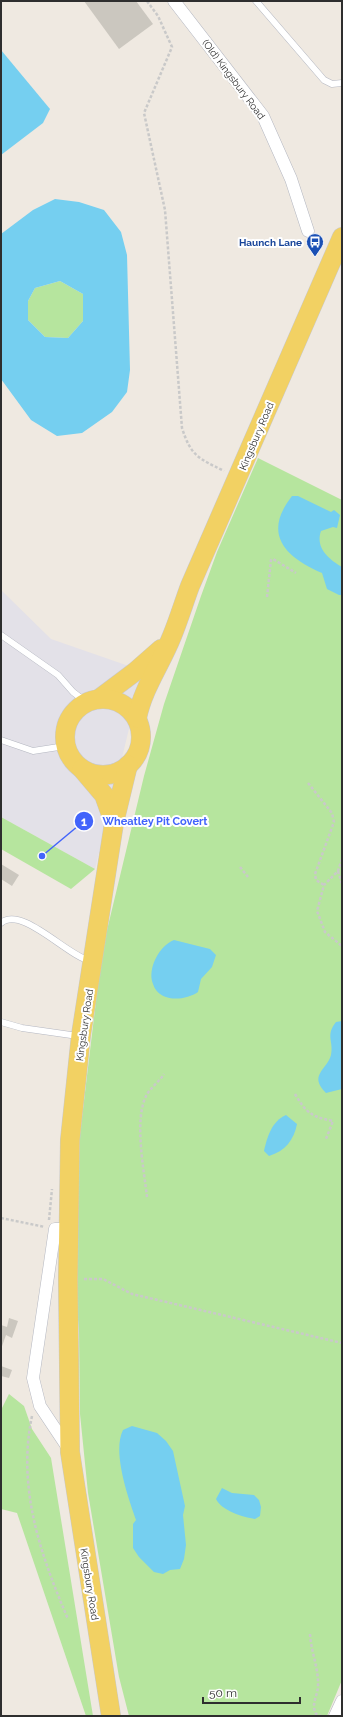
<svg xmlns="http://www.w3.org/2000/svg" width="343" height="1717" font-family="Raleway,sans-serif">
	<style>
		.industrial { fill: #e3e1e8 }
		.green { fill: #b6e59e }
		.water { fill: #75cff0; fill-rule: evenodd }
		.building { fill: #cbc7bf }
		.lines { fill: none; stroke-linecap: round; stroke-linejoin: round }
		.service-casing { stroke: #b4b7c1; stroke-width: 7 }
		.minor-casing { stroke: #b4b7c1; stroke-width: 13 }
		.primary-casing { stroke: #c9c9c9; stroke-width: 20 }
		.path { stroke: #c9c9c9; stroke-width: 2.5; stroke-dasharray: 3 2; stroke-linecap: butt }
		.service { stroke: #fff; stroke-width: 6 }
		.minor { stroke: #fff; stroke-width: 12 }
		.primary { stroke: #f2d163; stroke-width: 19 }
		.labels { text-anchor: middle; stroke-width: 4; stroke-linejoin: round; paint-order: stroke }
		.street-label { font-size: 10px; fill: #2e2e2e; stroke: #fff }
		.transit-label { font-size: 10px; font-weight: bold; fill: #164399; stroke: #fff; text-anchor: end }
		.leader { fill: none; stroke: #4264fb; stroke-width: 1.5 }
		.callout-dot { fill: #4264fb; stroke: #fff; stroke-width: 1.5 }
		.mark-label { font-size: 12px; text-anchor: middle; font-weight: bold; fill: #fff }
		.callout-label { font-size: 11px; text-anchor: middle; font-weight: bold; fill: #4264fb; stroke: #fff; stroke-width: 4; stroke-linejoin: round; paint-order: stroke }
	</style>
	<rect width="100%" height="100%" fill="#efe9e1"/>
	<path class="industrial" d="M1 590 51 639 143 671 95 869 1 817Z"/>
	<g class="green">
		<path d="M60 281 83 294V321L68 338 45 337 28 320V301L35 288Z"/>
		<path d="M258 458 342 500V1680L327 1716H129L119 1677 88 1493 80 1414 79 1331 74 1272 80 1134 102 951 144 776 164 704 201 596 217 552Z"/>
		<path d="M1 817 95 869 71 889 1 849Z"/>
		<path d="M9 1394 24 1406 32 1429 51 1458 93 1716H86L17 1513 1 1509V1410Z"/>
	</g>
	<g class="water">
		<path d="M1 50 50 109 43 123 1 155Z"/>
		<path d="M55 199 79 202 104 210 121 232 127 255 130 370 127 392 112 412 82 433 57 436 31 420 1 379V234L33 210ZM60 281 83 294V321L68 338 45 337 28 320V301L35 288Z"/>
		<path d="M292 496H298L331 512 334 510 340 515 337 528 333 527 321 531C315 548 329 559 342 567V595H339L327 589 322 573C285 557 262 534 292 496Z"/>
		<path d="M174 940 210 949 216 955 212 967 201 979 198 992C185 1001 159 1003 153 984 147 969 159 946 174 940Z"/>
		<path d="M342 1021V1089L326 1093C308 1075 327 1070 331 1055 334 1041 325 1036 336 1022Z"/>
		<path d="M286 1115 297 1124C294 1140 285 1151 269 1156L264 1151C267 1137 272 1121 286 1115Z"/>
		<path d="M132 1426 157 1433 166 1441 173 1451 185 1506 183 1515 186 1545 184 1559 180 1569 170 1570 163 1574 154 1572 139 1557 133 1548V1524L136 1520C128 1497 112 1452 123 1430Z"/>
		<path d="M222 1488 232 1493 254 1495 259 1500 261 1507 260 1516 255 1519C243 1517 222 1511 216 1499Z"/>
	</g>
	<g class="building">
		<path d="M84 1H136L153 24 119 49Z"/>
		<path d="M1 864 19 875 12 886 1 879Z"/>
		<path d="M9 1318 18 1321 12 1338 6 1335 1 1349V1325L7 1327Z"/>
		<path d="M1 1366 12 1370 9 1378 1 1376Z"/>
	</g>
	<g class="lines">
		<g class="service-casing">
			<g id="service">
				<path d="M256 1 324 80 332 84 342 83"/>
				<path d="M1 635 58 675 73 692 86 702"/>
				<path d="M1 740 33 751 65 746"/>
				<path d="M1 923C22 905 68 957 91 961"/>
				<path d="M1 1022 22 1028 78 1036"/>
			</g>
		</g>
		<g class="minor-casing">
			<g id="minor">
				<path d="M174 1 263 116 291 179 308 231"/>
				<path d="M69 1229H55L33 1378 40 1406 70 1451"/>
				<path d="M335 1716 342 1701"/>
			</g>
		</g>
		<g class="primary-casing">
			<g id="primary">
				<path d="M100 698 136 671 161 649"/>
				<circle cx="103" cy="737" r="38"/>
				<path d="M137 718C143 688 161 664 172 636 179 619 184 602 190 586L342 237"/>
				<path d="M82 769 104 795 114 823"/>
				<path d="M111 1716 70 1452 68 1279 70 1140 81 1035 114 823 128 765"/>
			</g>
		</g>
		<g class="path">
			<path d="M147 1 158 16 172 47 144 113 165 210 182 428C191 456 198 458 224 471"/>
			<path d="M267 597 271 560 273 559 296 573"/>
			<path d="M308 783 332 813 334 822 315 874 316 880 324 885"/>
			<path d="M342 859 338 871 324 885 317 911 325 932 342 946"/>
			<path d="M240 867 248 877"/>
			<path d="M338 871 342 884"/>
			<path d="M295 1094C306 1113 312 1117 333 1121L326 1139"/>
			<path d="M147 1197C144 1170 134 1121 146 1096 150 1088 159 1082 164 1074"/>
			<path d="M1 1218 45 1227"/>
			<path d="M49 1220 52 1189"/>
			<path d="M84 1279H103L132 1294 342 1343"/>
			<path d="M32 1416C17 1487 40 1554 68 1619"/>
			<path d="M310 1634C311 1652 319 1669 318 1687 317 1697 311 1704 316 1714L321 1716"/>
		</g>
		<use href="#service" class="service"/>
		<use href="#minor" class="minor"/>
		<use href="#primary" class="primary"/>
	</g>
	<defs>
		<g id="bus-pin" transform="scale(0.9)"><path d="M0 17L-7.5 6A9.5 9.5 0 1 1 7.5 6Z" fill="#1a4fb4" stroke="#fff"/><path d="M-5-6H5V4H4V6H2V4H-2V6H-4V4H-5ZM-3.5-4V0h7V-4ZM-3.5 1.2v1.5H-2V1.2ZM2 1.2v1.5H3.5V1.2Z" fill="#fff"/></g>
	</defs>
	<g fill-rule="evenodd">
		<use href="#bus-pin" x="315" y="242"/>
	</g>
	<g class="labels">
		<g class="street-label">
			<text transform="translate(234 79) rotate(53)" y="4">(Old) Kingsbury Road</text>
			<text transform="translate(256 436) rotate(-67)" y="4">Kingsbury Road</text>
			<text transform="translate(84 1025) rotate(-82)" y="4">Kingsbury Road</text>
			<text transform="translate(90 1584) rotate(81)" y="4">Kingsbury Road</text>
		</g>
		<g class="transit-label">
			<text x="302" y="246">Haunch Lane</text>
		</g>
	</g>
	<path class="leader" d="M42 856L84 821"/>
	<g class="callout-dot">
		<circle cx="42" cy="856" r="4"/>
		<circle cx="84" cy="821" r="10"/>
	</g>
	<g class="mark-label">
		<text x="84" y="826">1</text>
	</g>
	<g class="callout-label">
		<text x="155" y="825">Wheatley Pit Covert</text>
	</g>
	<rect width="343" height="1717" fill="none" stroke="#2e2e2e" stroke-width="4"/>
	<path d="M203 1697v6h97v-6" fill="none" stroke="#2e2e2e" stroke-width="2"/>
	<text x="209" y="1697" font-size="12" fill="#2e2e2e" stroke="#ffffff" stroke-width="3" paint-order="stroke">50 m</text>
</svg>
